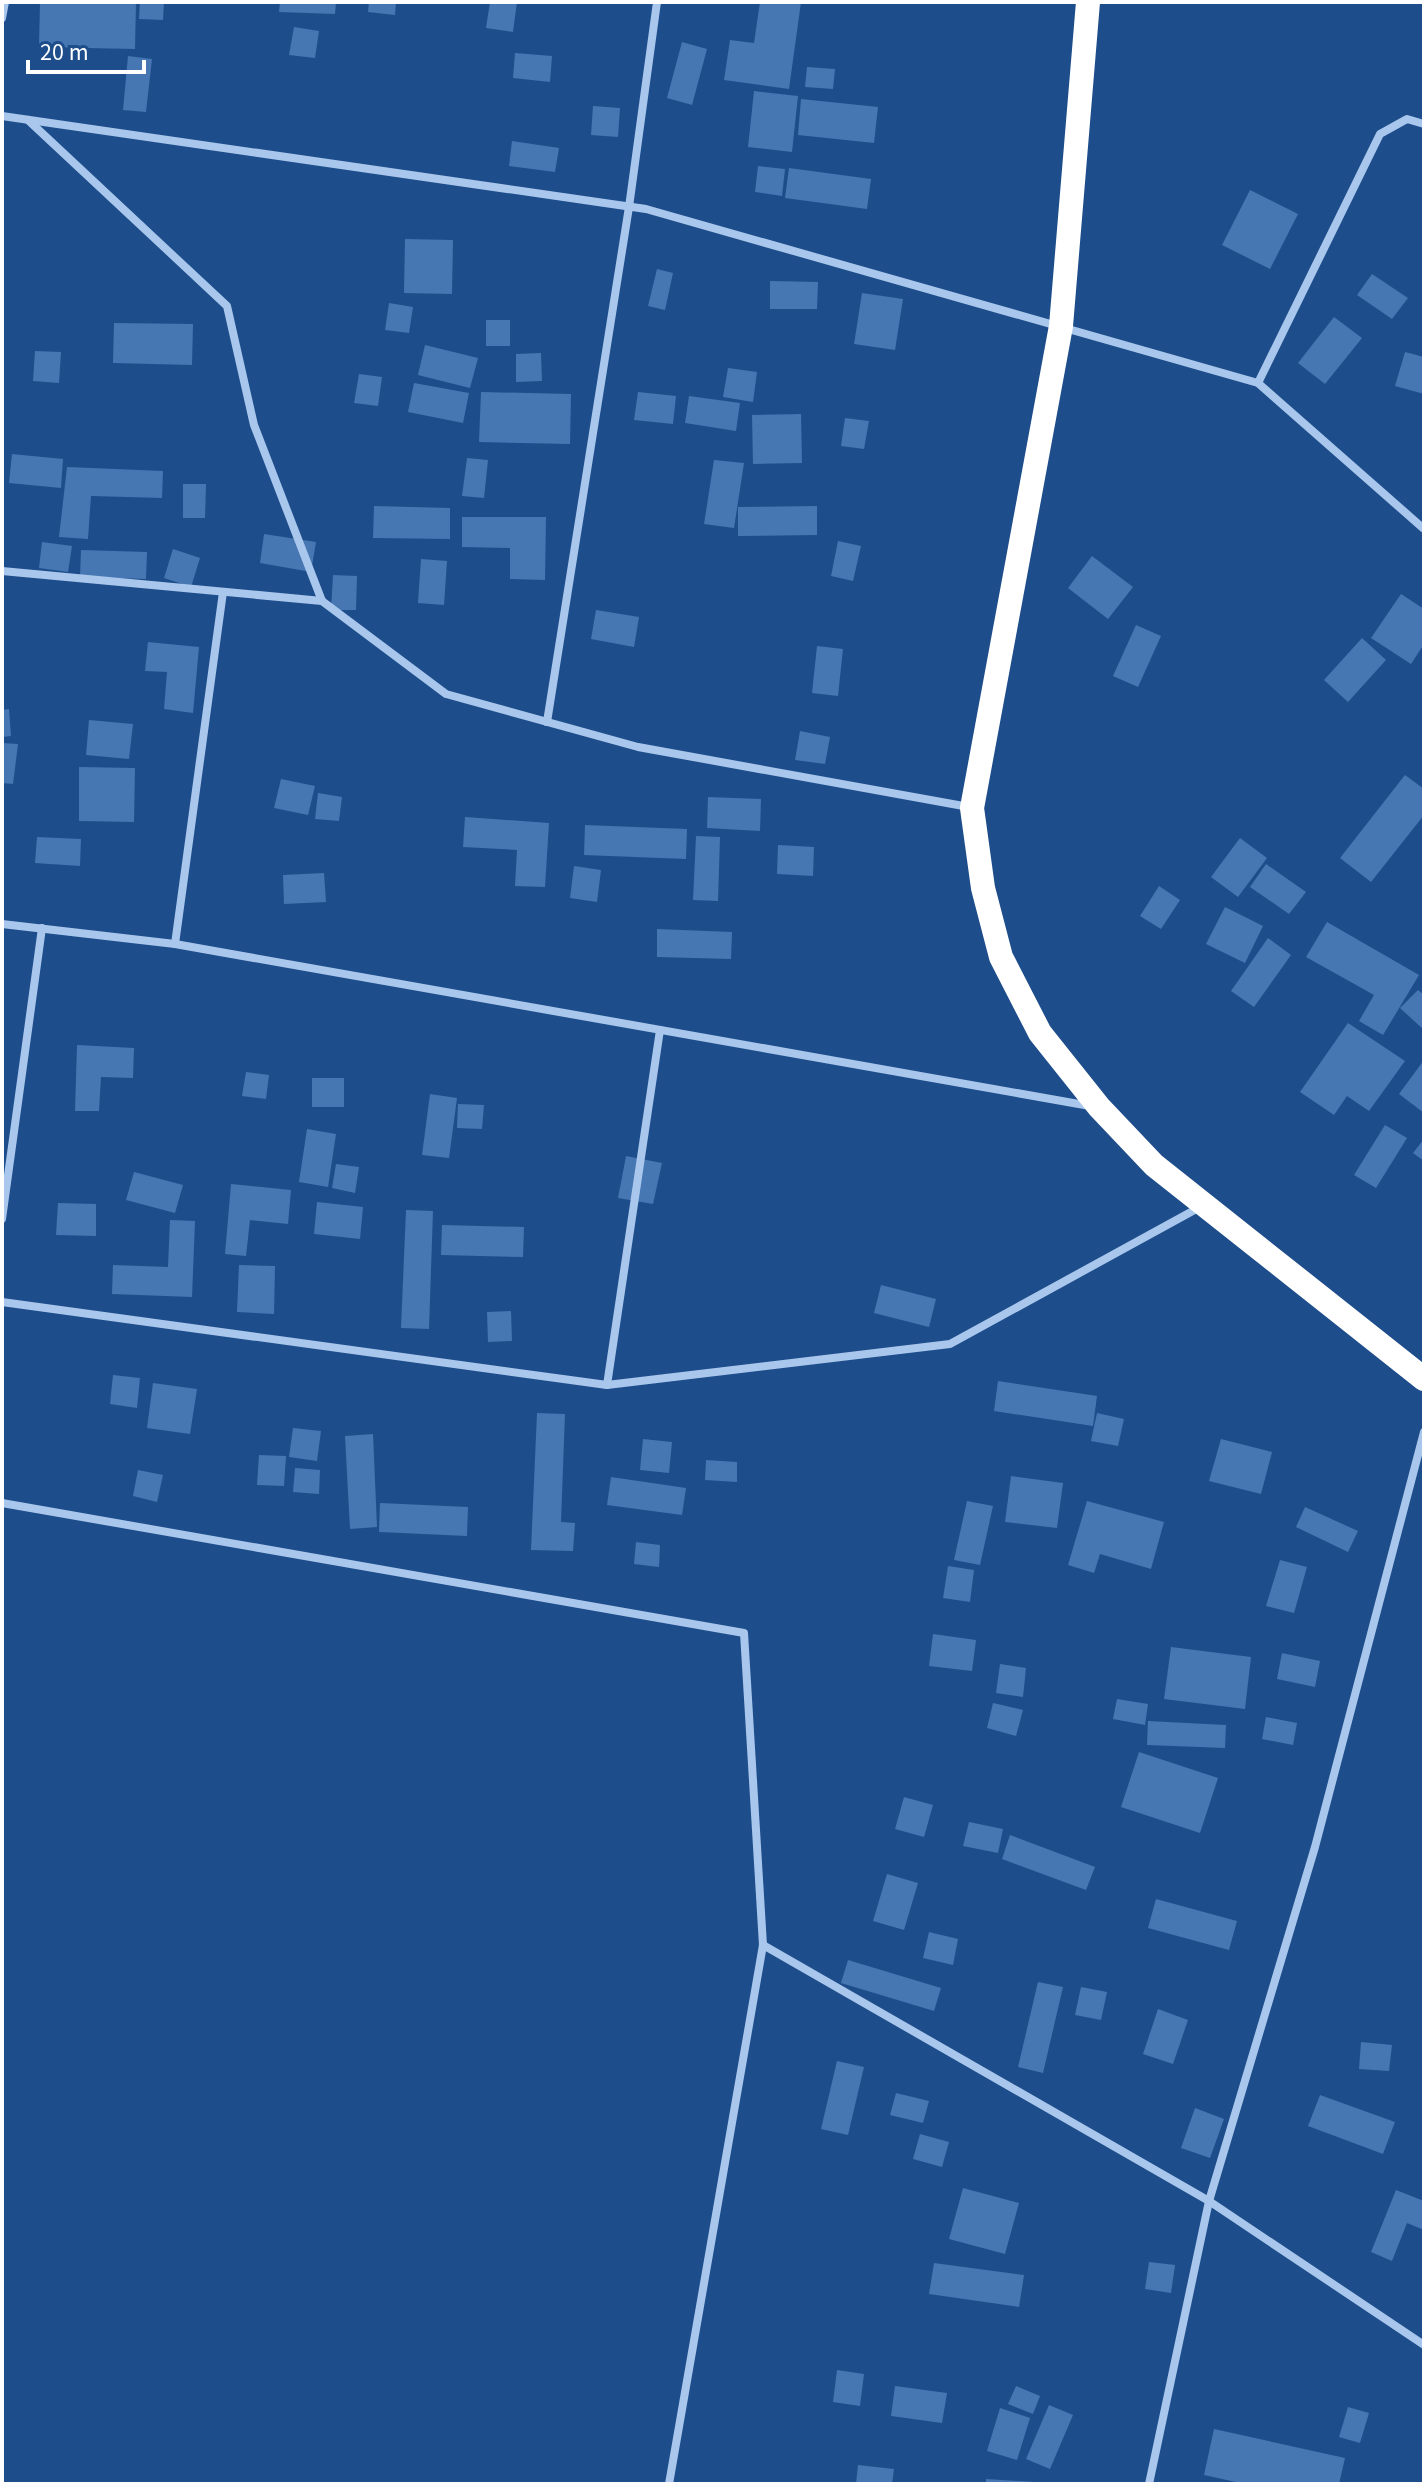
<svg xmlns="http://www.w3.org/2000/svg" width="1426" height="2486" font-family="'Source Sans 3',sans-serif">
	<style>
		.building { fill: #4677b2 }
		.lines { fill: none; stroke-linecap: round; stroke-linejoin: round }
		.street { stroke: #a9c7ec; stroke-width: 8 }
		.highway { stroke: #fff; stroke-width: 24 }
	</style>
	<rect width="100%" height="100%" fill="#1e4d8b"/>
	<g class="building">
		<path d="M40 2H136L135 49 39 47Z"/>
		<path d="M140 2H164L163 20 139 19Z"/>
		<path d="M280 2H336L335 14 279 12Z"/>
		<path d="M369 2H396L395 15 368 12Z"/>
		<path d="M490 2H517L513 32 486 28Z"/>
		<path d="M760 2H801L789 89 724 80 730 40 754 43Z"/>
		<path d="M294 27 319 31 315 58 289 55Z"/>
		<path d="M682 42 707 49 692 105 667 98Z"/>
		<path d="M515 53 552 56 550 82 513 78Z"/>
		<path d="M128 56 152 59 146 112 123 110Z"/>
		<path d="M807 67 835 69 833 89 805 87Z"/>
		<path d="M754 91 798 96 792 152 748 147Z"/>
		<path d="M801 99 878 107 874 143 798 135Z"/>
		<path d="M593 106 620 108 618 137 591 135Z"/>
		<path d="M512 141 559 148 555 172 509 166Z"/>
		<path d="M758 166 785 169 782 196 755 192Z"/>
		<path d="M789 168 871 179 867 209 785 198Z"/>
		<path d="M1250 190 1298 214 1270 269 1222 245Z"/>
		<path d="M405 239 453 240 452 294 404 293Z"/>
		<path d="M657 269 673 273 665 310 648 306Z"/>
		<path d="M1372 274 1408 298 1392 319 1357 295Z"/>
		<path d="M770 281 818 282 817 309H770Z"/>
		<path d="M862 293 903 299 895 350 854 344Z"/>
		<path d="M389 303 413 307 409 333 385 330Z"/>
		<path d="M1334 317 1362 338 1325 384 1298 363Z"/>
		<rect x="486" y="320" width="24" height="26"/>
		<path d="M114 323 193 324 192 365 113 363Z"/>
		<path d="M425 345 478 358 470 388 418 375Z"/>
		<path d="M35 351 61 352 59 383 33 381Z"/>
		<path d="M1405 352 1424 357V394L1395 386Z"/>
		<path d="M541 353 542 381 516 382V354Z"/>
		<path d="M728 368 757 372 753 402 723 397Z"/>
		<path d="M359 374 382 377 378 406 354 403Z"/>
		<path d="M414 383 469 393 463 423 408 412Z"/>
		<path d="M481 392 571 394 570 444 479 442Z"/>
		<path d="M638 392 676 396 673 424 634 420Z"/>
		<path d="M689 396 740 403 736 431 685 423Z"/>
		<path d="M801 414 802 463 753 464 752 415Z"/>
		<path d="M845 418 869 421 864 449 841 446Z"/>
		<path d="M12 454 63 459 61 488 9 483Z"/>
		<path d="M467 458 488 460 484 498 462 496Z"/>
		<path d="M714 460 744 463 734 528 704 524Z"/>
		<path d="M67 467 163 471 162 498 91 496 88 539 59 537Z"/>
		<path d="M183 484H206L205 518H183Z"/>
		<path d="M374 506 450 508V539L373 538Z"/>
		<path d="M817 506V535L738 536V507Z"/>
		<path d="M462 517H546L545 580 510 579V548L462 547Z"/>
		<path d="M264 534 316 542 311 572 260 563Z"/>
		<path d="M838 541 861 546 853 581 831 576Z"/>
		<path d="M42 542 72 546 68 572 39 568Z"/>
		<path d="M173 549 200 558 191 587 164 578Z"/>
		<path d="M81 550 147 552 146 579 80 577Z"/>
		<path d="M1092 556 1133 587 1108 619 1068 588Z"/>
		<path d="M421 559 447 561 444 605 418 603Z"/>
		<path d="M333 575 357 576 356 610H331Z"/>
		<path d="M1401 594 1424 609V644L1411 664 1371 638Z"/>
		<path d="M596 610 639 617 634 647 591 639Z"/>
		<path d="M1136 625 1161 636 1138 687 1113 676Z"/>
		<path d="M1362 638 1386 660 1348 702 1324 680Z"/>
		<path d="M148 642 199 647 193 713 164 709 167 672 145 671Z"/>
		<path d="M817 646 843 649 838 696 812 693Z"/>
		<path d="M9 709 11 736 2 737V710Z"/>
		<path d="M89 720 133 724 129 759 86 755Z"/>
		<path d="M800 731 830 737 825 764 795 760Z"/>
		<path d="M2 743 18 744 13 784 2 783Z"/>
		<path d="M79 767 135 768 134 822 79 821Z"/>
		<path d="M1405 775 1424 789V815L1371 882 1340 858Z"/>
		<path d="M281 779 315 786 308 815 274 808Z"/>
		<path d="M318 793 342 797 339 821 315 819Z"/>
		<path d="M708 797 761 799 760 831 707 828Z"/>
		<path d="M465 817 549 823 545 887 515 886 517 850 463 847Z"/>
		<path d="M585 825 687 829 686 859 584 855Z"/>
		<path d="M696 836 720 837 718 901 693 900Z"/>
		<path d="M37 837 81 839 80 866 35 863Z"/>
		<path d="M1240 838 1267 858 1238 897 1211 877Z"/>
		<path d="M778 845 814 847 813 876 777 874Z"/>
		<path d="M1266 864 1306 892 1289 914 1250 887Z"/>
		<path d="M574 866 601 870 597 902 570 898Z"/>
		<path d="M324 873 326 902 284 904 283 875Z"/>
		<path d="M1159 886 1180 900 1161 929 1140 916Z"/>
		<path d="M1225 907 1263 926 1245 963 1206 944Z"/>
		<path d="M1327 922 1419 975 1383 1035 1359 1021 1374 995 1306 957Z"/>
		<path d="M657 929 732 932 731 959 657 957Z"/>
		<path d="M1268 938 1291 955 1254 1007 1231 991Z"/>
		<path d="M1418 990 1424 995V1030L1400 1008Z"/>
		<path d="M1348 1023 1405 1061 1369 1111 1347 1096 1334 1115 1300 1092Z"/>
		<path d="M77 1045 134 1048 133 1078 101 1077 99 1111H75Z"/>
		<path d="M1424 1060V1113L1399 1094Z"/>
		<path d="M246 1072 269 1075 266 1099 242 1096Z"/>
		<rect x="312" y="1078" width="32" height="29"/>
		<path d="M430 1094 457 1098 449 1158 422 1155Z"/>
		<path d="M458 1104 484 1105 482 1129 457 1128Z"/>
		<path d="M1385 1125 1407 1138 1376 1188 1354 1175Z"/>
		<path d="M307 1129 336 1134 328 1187 299 1182Z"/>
		<path d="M1424 1139V1161L1413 1153Z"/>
		<path d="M626 1156 662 1163 653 1204 618 1198Z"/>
		<path d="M336 1164 359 1167 355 1193 332 1188Z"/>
		<path d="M134 1172 183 1185 175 1213 126 1200Z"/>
		<path d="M231 1184 291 1190 288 1224 250 1220 246 1256 225 1254Z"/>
		<path d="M317 1202 363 1207 360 1239 314 1234Z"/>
		<path d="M58 1203 96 1204V1236L56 1235Z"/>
		<path d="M406 1210 433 1211 429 1329 401 1328Z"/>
		<path d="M170 1220 195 1221 192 1297 112 1294 113 1265 168 1267Z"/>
		<path d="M442 1225 524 1227 523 1257 441 1255Z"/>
		<path d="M239 1265 275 1266 274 1314 237 1312Z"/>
		<path d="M881 1285 936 1299 929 1327 874 1313Z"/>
		<path d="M511 1311 512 1341 488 1342 487 1312Z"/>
		<path d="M113 1375 140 1378 137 1408 110 1404Z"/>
		<path d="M998 1381 1097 1396 1093 1426 994 1411Z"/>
		<path d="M153 1383 197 1389 190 1434 147 1428Z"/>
		<path d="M537 1413 565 1414 561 1522 575 1523 573 1551 531 1550Z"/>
		<path d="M1097 1413 1124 1419 1118 1446 1091 1441Z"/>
		<path d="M293 1428 321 1431 317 1461 289 1457Z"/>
		<path d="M373 1434 377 1527 350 1529 345 1436Z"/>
		<path d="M643 1439 672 1442 669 1473 640 1470Z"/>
		<path d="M1221 1439 1272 1452 1261 1494 1209 1481Z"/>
		<path d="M259 1455 286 1456 284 1486 257 1485Z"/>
		<path d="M706 1460 737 1462V1482L705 1480Z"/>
		<path d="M295 1468 320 1470 319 1494 293 1492Z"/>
		<path d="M138 1470 163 1475 157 1502 133 1496Z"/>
		<path d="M1011 1476 1063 1483 1057 1528 1005 1522Z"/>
		<path d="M611 1477 686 1488 682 1515 607 1505Z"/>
		<path d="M967 1501 993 1506 980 1565 954 1560Z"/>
		<path d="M1087 1501 1164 1522 1151 1569 1100 1554 1094 1573 1068 1565Z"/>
		<path d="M380 1503 468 1507 467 1536 379 1532Z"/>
		<path d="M1305 1507 1358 1531 1348 1552 1296 1527Z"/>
		<path d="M636 1542 660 1545 659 1567 634 1564Z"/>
		<path d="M1280 1560 1307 1567 1294 1613 1266 1606Z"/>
		<path d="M948 1566 974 1570 970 1602 943 1598Z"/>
		<path d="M933 1634 976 1640 972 1671 929 1666Z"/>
		<path d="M1171 1647 1251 1657 1245 1709 1164 1699Z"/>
		<path d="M1282 1653 1320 1661 1315 1687 1277 1679Z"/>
		<path d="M1000 1664 1026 1668 1023 1697 996 1693Z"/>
		<path d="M1117 1699 1148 1704 1145 1725 1113 1719Z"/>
		<path d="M993 1703 1023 1710 1016 1736 987 1728Z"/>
		<path d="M1266 1717 1297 1723 1293 1745 1262 1739Z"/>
		<path d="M1148 1721 1226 1725 1225 1748 1147 1745Z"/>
		<path d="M1139 1752 1218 1778 1200 1833 1121 1807Z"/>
		<path d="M904 1797 933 1805 924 1837 895 1829Z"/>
		<path d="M969 1822 1003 1829 998 1853 963 1846Z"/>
		<path d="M1010 1835 1095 1867 1086 1890 1002 1859Z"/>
		<path d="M887 1874 918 1883 904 1930 873 1921Z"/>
		<path d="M1156 1899 1237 1921 1229 1950 1148 1928Z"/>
		<path d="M929 1932 958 1939 953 1965 923 1958Z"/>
		<path d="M848 1960 941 1988 934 2011 841 1983Z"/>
		<path d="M1038 1982 1063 1987 1043 2073 1018 2067Z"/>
		<path d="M1081 1987 1107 1992 1101 2020 1075 2015Z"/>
		<path d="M1158 2009 1188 2020 1173 2064 1143 2054Z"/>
		<path d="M1361 2042 1392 2045 1389 2071 1359 2069Z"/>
		<path d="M837 2061 864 2067 848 2135 821 2129Z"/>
		<path d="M896 2093 929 2101 923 2123 890 2115Z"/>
		<path d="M1320 2095 1395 2122 1383 2154 1308 2126Z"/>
		<path d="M1195 2108 1224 2119 1210 2158 1181 2148Z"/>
		<path d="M920 2134 949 2142 942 2167 913 2159Z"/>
		<path d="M963 2188 1019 2203 1005 2254 949 2239Z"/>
		<path d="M1396 2190 1424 2201V2230L1407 2223 1392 2261 1371 2252Z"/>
		<path d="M1149 2262 1175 2265 1171 2293 1145 2289Z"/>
		<path d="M934 2263 1024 2275 1019 2307 929 2294Z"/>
		<path d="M837 2370 864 2374 860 2406 833 2402Z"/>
		<path d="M895 2386 947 2393 942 2423 891 2416Z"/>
		<path d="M1016 2386 1040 2396 1033 2414 1008 2404Z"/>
		<path d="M1049 2405 1073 2415 1050 2469 1026 2459Z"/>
		<path d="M1348 2407 1369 2413 1360 2443 1339 2437Z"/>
		<path d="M1000 2408 1030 2418 1017 2460 987 2451Z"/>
		<path d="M1214 2429 1345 2458 1339 2484H1245L1204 2475Z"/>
		<path d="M858 2465 894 2469 892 2484H856Z"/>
		<path d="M986 2479 1035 2482V2484H986Z"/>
	</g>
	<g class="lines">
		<g class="street">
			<path d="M2 18 5 2"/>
			<path d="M2 116 646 209 1258 383 1424 529"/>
			<path d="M28 120 227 306 254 425 322 601 446 694 638 747 969 807"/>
			<path d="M1258 383 1380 134 1407 119 1424 124"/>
			<path d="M2 571 322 601"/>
			<path d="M547 722 629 207 657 2"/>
			<path d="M2 924 175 944 1090 1106"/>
			<path d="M175 944 223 592"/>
			<path d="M2 1219 42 928"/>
			<path d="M2 1302 607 1385 950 1344 1200 1207"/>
			<path d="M607 1385 660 1030"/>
			<path d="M2 1503 744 1633 763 1945 669 2484"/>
			<path d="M763 1945 1209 2201 1424 2345"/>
			<path d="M1149 2484 1209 2201 1315 1847 1424 1432"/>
		</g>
		<path class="highway" d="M1088 2 1061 326 972 808 983 888 1001 957 1040 1033 1099 1107 1154 1165 1424 1379"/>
	</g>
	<rect width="1426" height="2486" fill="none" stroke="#ffffff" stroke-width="8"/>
	<path d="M28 60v12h116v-12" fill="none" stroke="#ffffff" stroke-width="4"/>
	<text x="40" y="60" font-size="24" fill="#ffffff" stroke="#1e4d8b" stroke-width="6" paint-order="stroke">20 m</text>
</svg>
